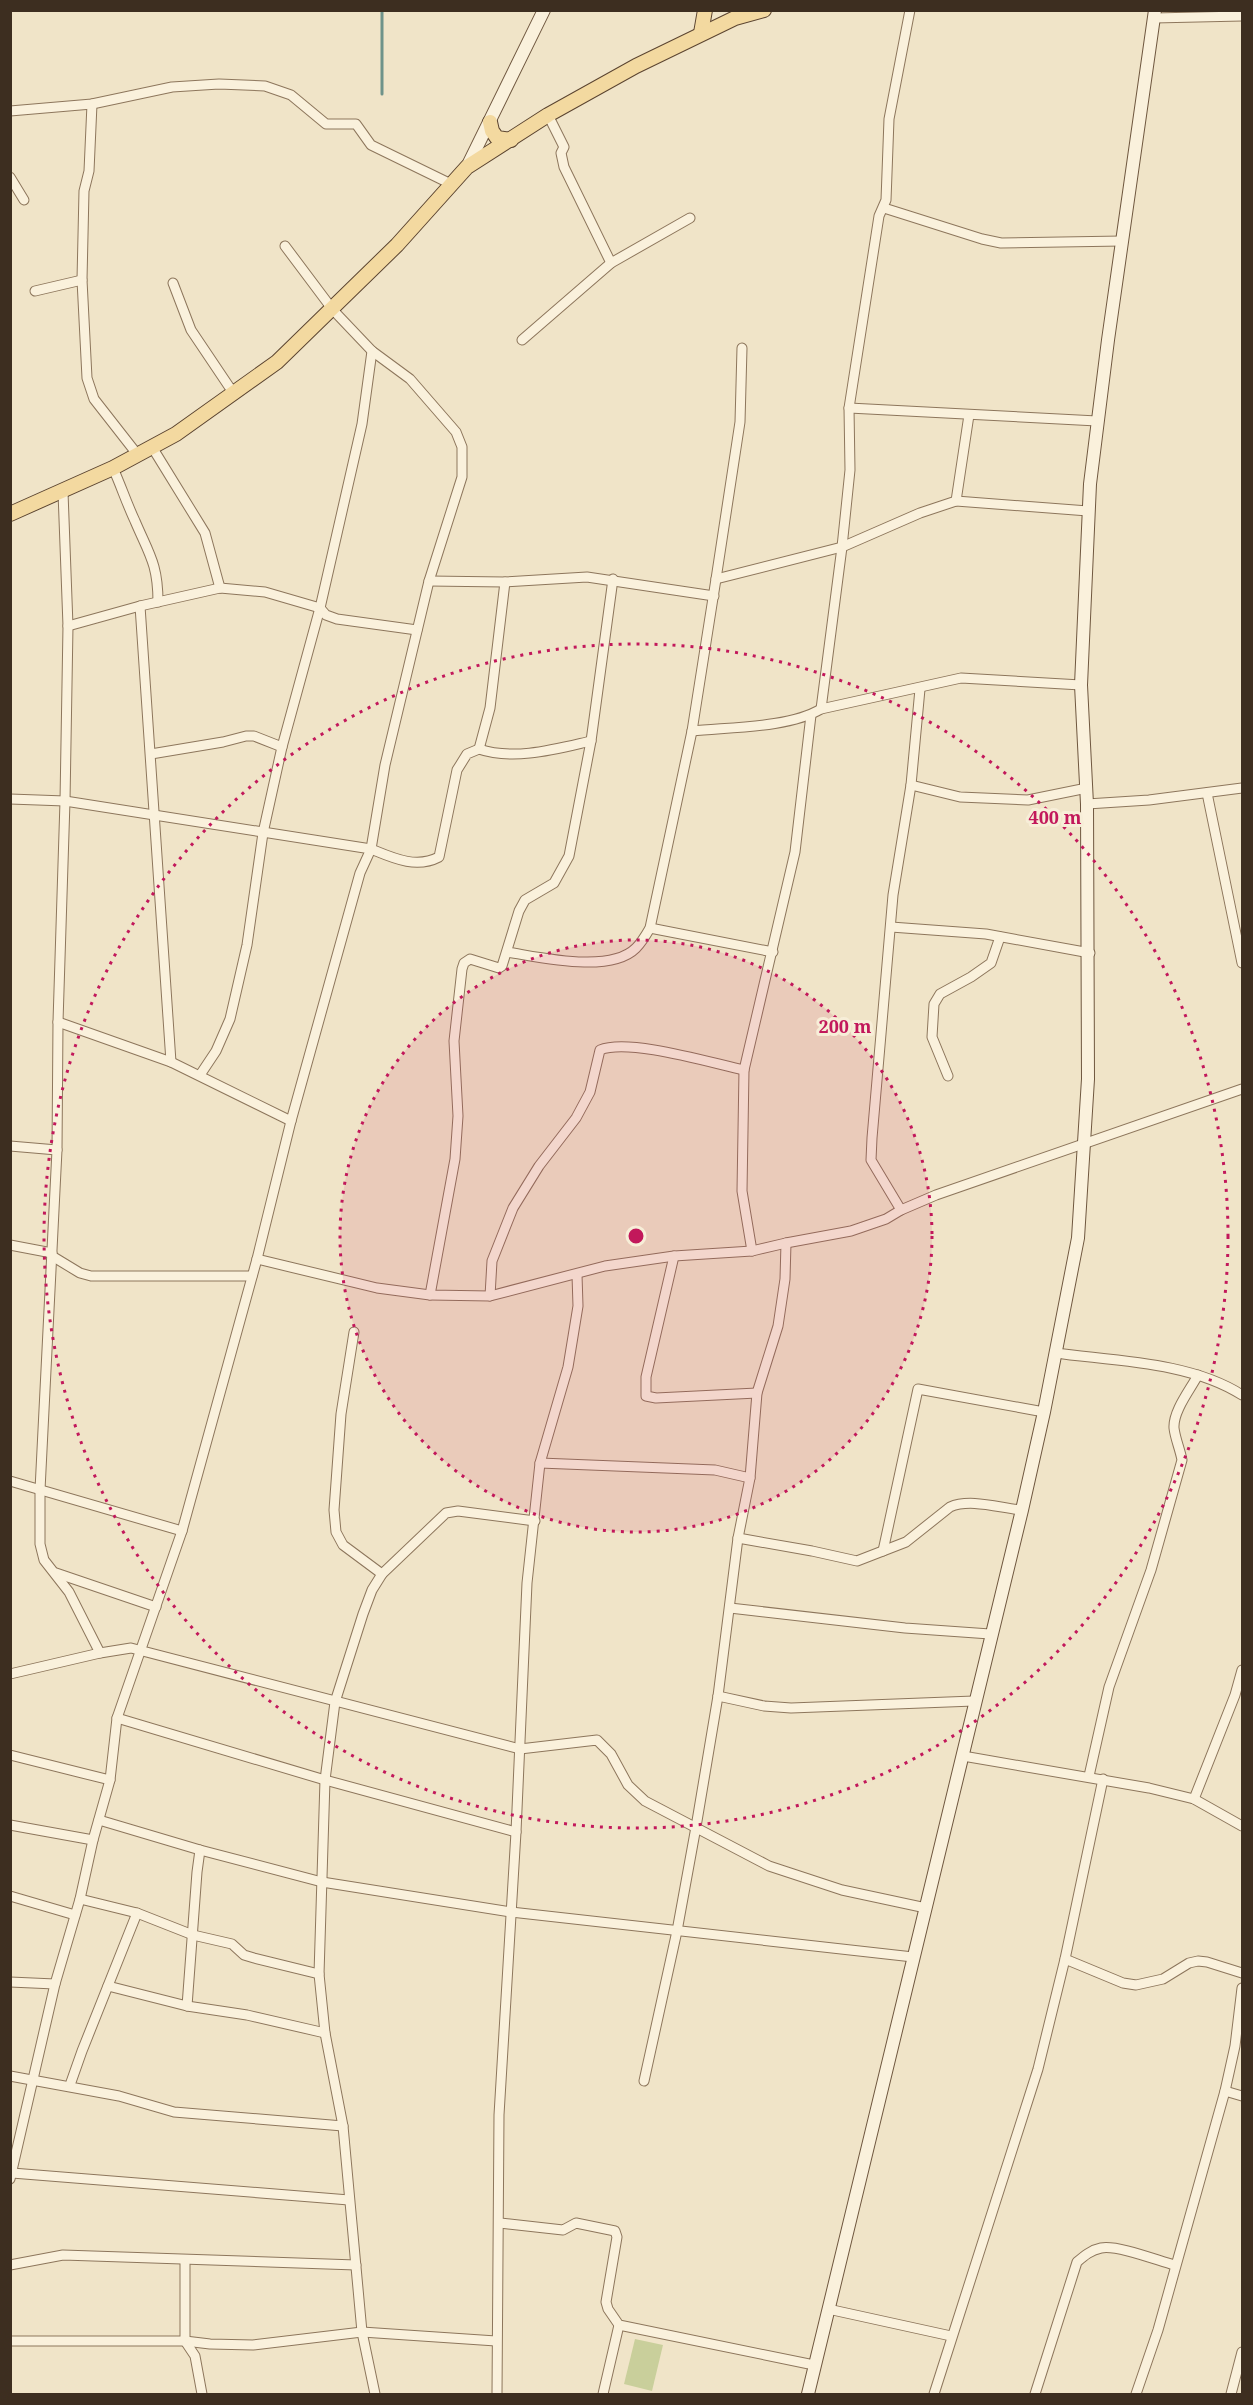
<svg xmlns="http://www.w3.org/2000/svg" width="1253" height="2405" font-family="'Noto Serif',serif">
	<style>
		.green { fill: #c9cf9b }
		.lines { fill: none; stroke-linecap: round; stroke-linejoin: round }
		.stream { stroke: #6f938a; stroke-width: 3 }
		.street-casing { stroke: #8d765c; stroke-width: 11 }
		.secondary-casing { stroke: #6f573f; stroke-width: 14 }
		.primary-casing { stroke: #5b4430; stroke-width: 16 }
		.street { stroke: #faf1dc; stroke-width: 9 }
		.secondary { stroke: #faf1dc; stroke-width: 12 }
		.primary { stroke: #f3d9a0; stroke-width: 14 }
		.ring { fill: none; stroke: #c2185b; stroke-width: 3; stroke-dasharray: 3 6 }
		.centre { fill: #c2185b; stroke: #f7eed8; stroke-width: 3 }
		.ring-label { font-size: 18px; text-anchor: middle; font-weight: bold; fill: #c2185b; stroke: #f7eed8; stroke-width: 6; stroke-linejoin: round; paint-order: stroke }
	</style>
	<rect width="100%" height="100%" fill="#f0e4c8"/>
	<path class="green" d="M635 2339 663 2345 652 2391 624 2384Z"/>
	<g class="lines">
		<path class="stream" d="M382 10V94"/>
		<g class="street-casing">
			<g id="street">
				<path d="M1154 18 1242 16"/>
				<path d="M92 104 89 171 84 191 82 280 87 378 94 399 137 454"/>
				<path d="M10 111 92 104 172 87 219 84 265 86 291 95 326 124H356L371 145 451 184"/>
				<path d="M548 115 564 147 561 153 564 167 611 263"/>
				<path d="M10 177 24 200"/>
				<path d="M884 208 982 239 1001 243 1122 241"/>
				<path d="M173 283 191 330 234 394"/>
				<path d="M35 291 82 280"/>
				<path d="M522 340 611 263 690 218"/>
				<path d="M849 408 1097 421"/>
				<path d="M152 447 205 533 220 588"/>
				<path d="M113 468C121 486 127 504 135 521 149 554 158 564 158 602"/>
				<path d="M63 492 68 626 65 801 58 1022 57 1150 40 1490V1544L44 1560 69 1592 100 1653 131 1648 520 1749 597 1740 611 1754 628 1785 645 1801 769 1866 842 1890 926 1908"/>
				<path d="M956 501 1088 511"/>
				<path d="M716 579 842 547 920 513 956 501 969 415"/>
				<path d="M429 581 505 582 587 577 714 596"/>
				<path d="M505 582 490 708 479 749C514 761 556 749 591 741"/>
				<path d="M140 606 171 1062"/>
				<path d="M68 626 140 606 220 588 265 592 320 608 326 615 337 619 417 630"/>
				<path d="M821 709 842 547 850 470 849 408 879 216 886 200 889 119 910 10"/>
				<path d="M692 731C730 727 789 728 821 709L961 678 1081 685"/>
				<path d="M151 754 223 742 246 736H254L282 747"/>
				<path d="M911 785 960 797 1028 800 1087 788"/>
				<path d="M1207 793 1242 963"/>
				<path d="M10 799 65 801 371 849C393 858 416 869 439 857L457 770 467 754 479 749"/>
				<path d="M1087 804 1149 800 1242 788"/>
				<path d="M891 927 986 934 1090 953"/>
				<path d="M650 928 773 952"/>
				<path d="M507 952C540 957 610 974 636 948 642 942 646 935 650 928L692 731 716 579 740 422 742 348"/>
				<path d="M58 1022 171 1062 291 1121"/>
				<path d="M200 1075 216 1051 230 1019 247 945 263 833 282 747 320 608 362 424 372 351"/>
				<path d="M948 1076 932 1037 934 1004 940 994 971 977 991 963 1000 937"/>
				<path d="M10 1146 57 1150"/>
				<path d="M901 1210 871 1160 872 1138 893 895 911 785 920 689"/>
				<path d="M10 1245 52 1253"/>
				<path d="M752 1251 742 1191 744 1070 795 852 811 715"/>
				<path d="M52 1256 80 1273 91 1276H252"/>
				<path d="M674 1256 646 1377V1396L656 1398 757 1393"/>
				<path d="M257 1259 377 1288 430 1295 490 1296 605 1266 674 1256 752 1251 786 1243 851 1231 886 1219 901 1210 936 1195 1242 1089"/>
				<path d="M430 1295 455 1159 458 1116 454 1041 462 969 464 963 470 959 499 968 502 966 519 911 525 900 554 883 569 856 591 741 613 579"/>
				<path d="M490 1296 492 1261 513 1208 539 1166 576 1118 590 1092 600 1050C629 1038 711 1063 744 1070"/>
				<path d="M354 1332 341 1414 334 1510 336 1532 343 1545 382 1574"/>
				<path d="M1055 1353C1115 1361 1191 1362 1242 1395"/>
				<path d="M540 1463 715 1470 750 1478"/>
				<path d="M10 1481 182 1531"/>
				<path d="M738 1538 812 1551 857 1561 906 1542 950 1507C970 1498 1000 1508 1022 1510"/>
				<path d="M883 1551 918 1389 1044 1412"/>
				<path d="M56 1573 156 1607"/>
				<path d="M730 1608 905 1628 990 1634"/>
				<path d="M10 1674 100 1653"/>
				<path d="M718 1696 764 1706 791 1708 974 1701"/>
				<path d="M117 1718 325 1780 516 1832"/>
				<path d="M10 1755 110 1780"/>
				<path d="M963 1756 1149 1788 1194 1799 1242 1826"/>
				<path d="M1089 1776 1109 1687 1151 1570 1182 1460C1180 1449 1175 1438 1174 1428 1173 1411 1190 1390 1198 1375"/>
				<path d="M1194 1799 1235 1695 1242 1670"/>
				<path d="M99 1820 200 1850 322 1882 511 1912 913 1957"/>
				<path d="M10 1825 93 1840"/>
				<path d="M10 1896 75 1915"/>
				<path d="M80 1899 137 1913 193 1935 232 1944 244 1955 254 1958 319 1974"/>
				<path d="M1065 1959 1123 1983 1136 1985 1163 1979 1189 1963 1198 1961 1207 1962 1242 1973"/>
				<path d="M10 1982 55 1984"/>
				<path d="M108 1986 187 2006 247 2015 325 2033"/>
				<path d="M187 2006 197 1872 200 1850"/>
				<path d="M10 2076 119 2096 174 2112 343 2126"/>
				<path d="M644 2081 677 1931 696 1827 718 1696 738 1538 750 1478 757 1393 778 1326 785 1279 786 1243"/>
				<path d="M70 2085 82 2051 137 1913"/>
				<path d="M1225 2091 1242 2096"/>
				<path d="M12 2173 349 2200"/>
				<path d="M10 2179 55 1984 80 1899 93 1840 110 1780 117 1718 182 1531 257 1259 291 1121 360 873 371 849 385 765 429 581 462 477V447L456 432 410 379 372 351 333 310 285 246"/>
				<path d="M500 2223 563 2230 576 2223 615 2231 617 2237 606 2302 608 2309 619 2325 814 2365"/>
				<path d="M185 2260V2341L195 2356 202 2394"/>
				<path d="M10 2265 63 2255 356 2265"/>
				<path d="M828 2309 951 2336"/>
				<path d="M10 2341H185L210 2344 253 2345 362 2332 496 2341"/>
				<path d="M375 2394 362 2332 343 2126 325 2033 319 1974 325 1780 335 1702 363 1614 372 1590 382 1574 446 1513 458 1511 535 1521"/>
				<path d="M497 2394 499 2115 516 1832 527 1583 540 1463 568 1367 578 1306 577 1275"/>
				<path d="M603 2394 619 2325"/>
				<path d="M934 2394 1038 2069 1065 1959 1103 1779"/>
				<path d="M1035 2394 1077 2262C1084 2256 1091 2250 1101 2248 1118 2245 1156 2260 1174 2265"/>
				<path d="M1136 2394 1158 2330 1225 2091 1235 2046 1242 1988"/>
				<path d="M1231 2394 1242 2352"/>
			</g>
		</g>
		<g class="secondary-casing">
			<g id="secondary">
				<path d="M467 167 544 10"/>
				<path d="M808 2394 1022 1510 1044 1412 1078 1238 1088 1079 1087 804 1081 685 1090 484 1108 340 1155 10"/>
			</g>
		</g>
		<g class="primary-casing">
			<g id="primary">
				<path d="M701 33 705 10"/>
				<path d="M490 122 492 131 497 138 511 140"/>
				<path d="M10 514 113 468 176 434 277 362 397 245 467 167 548 115 636 66 735 18 764 10"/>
			</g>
		</g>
		<use href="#street" class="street"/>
		<use href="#secondary" class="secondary"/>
		<use href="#primary" class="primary"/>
	</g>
	<circle cx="636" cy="1236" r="296" fill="#c2185b" fill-opacity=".12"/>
	<g class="ring">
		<circle cx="636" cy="1236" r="296"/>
		<circle cx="636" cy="1236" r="592"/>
	</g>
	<circle cx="636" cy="1236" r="9" class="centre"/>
	<g class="ring-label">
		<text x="1055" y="824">400 m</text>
		<text x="845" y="1033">200 m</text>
	</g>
	<rect width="1253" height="2405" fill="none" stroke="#3d2e20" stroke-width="24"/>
</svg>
